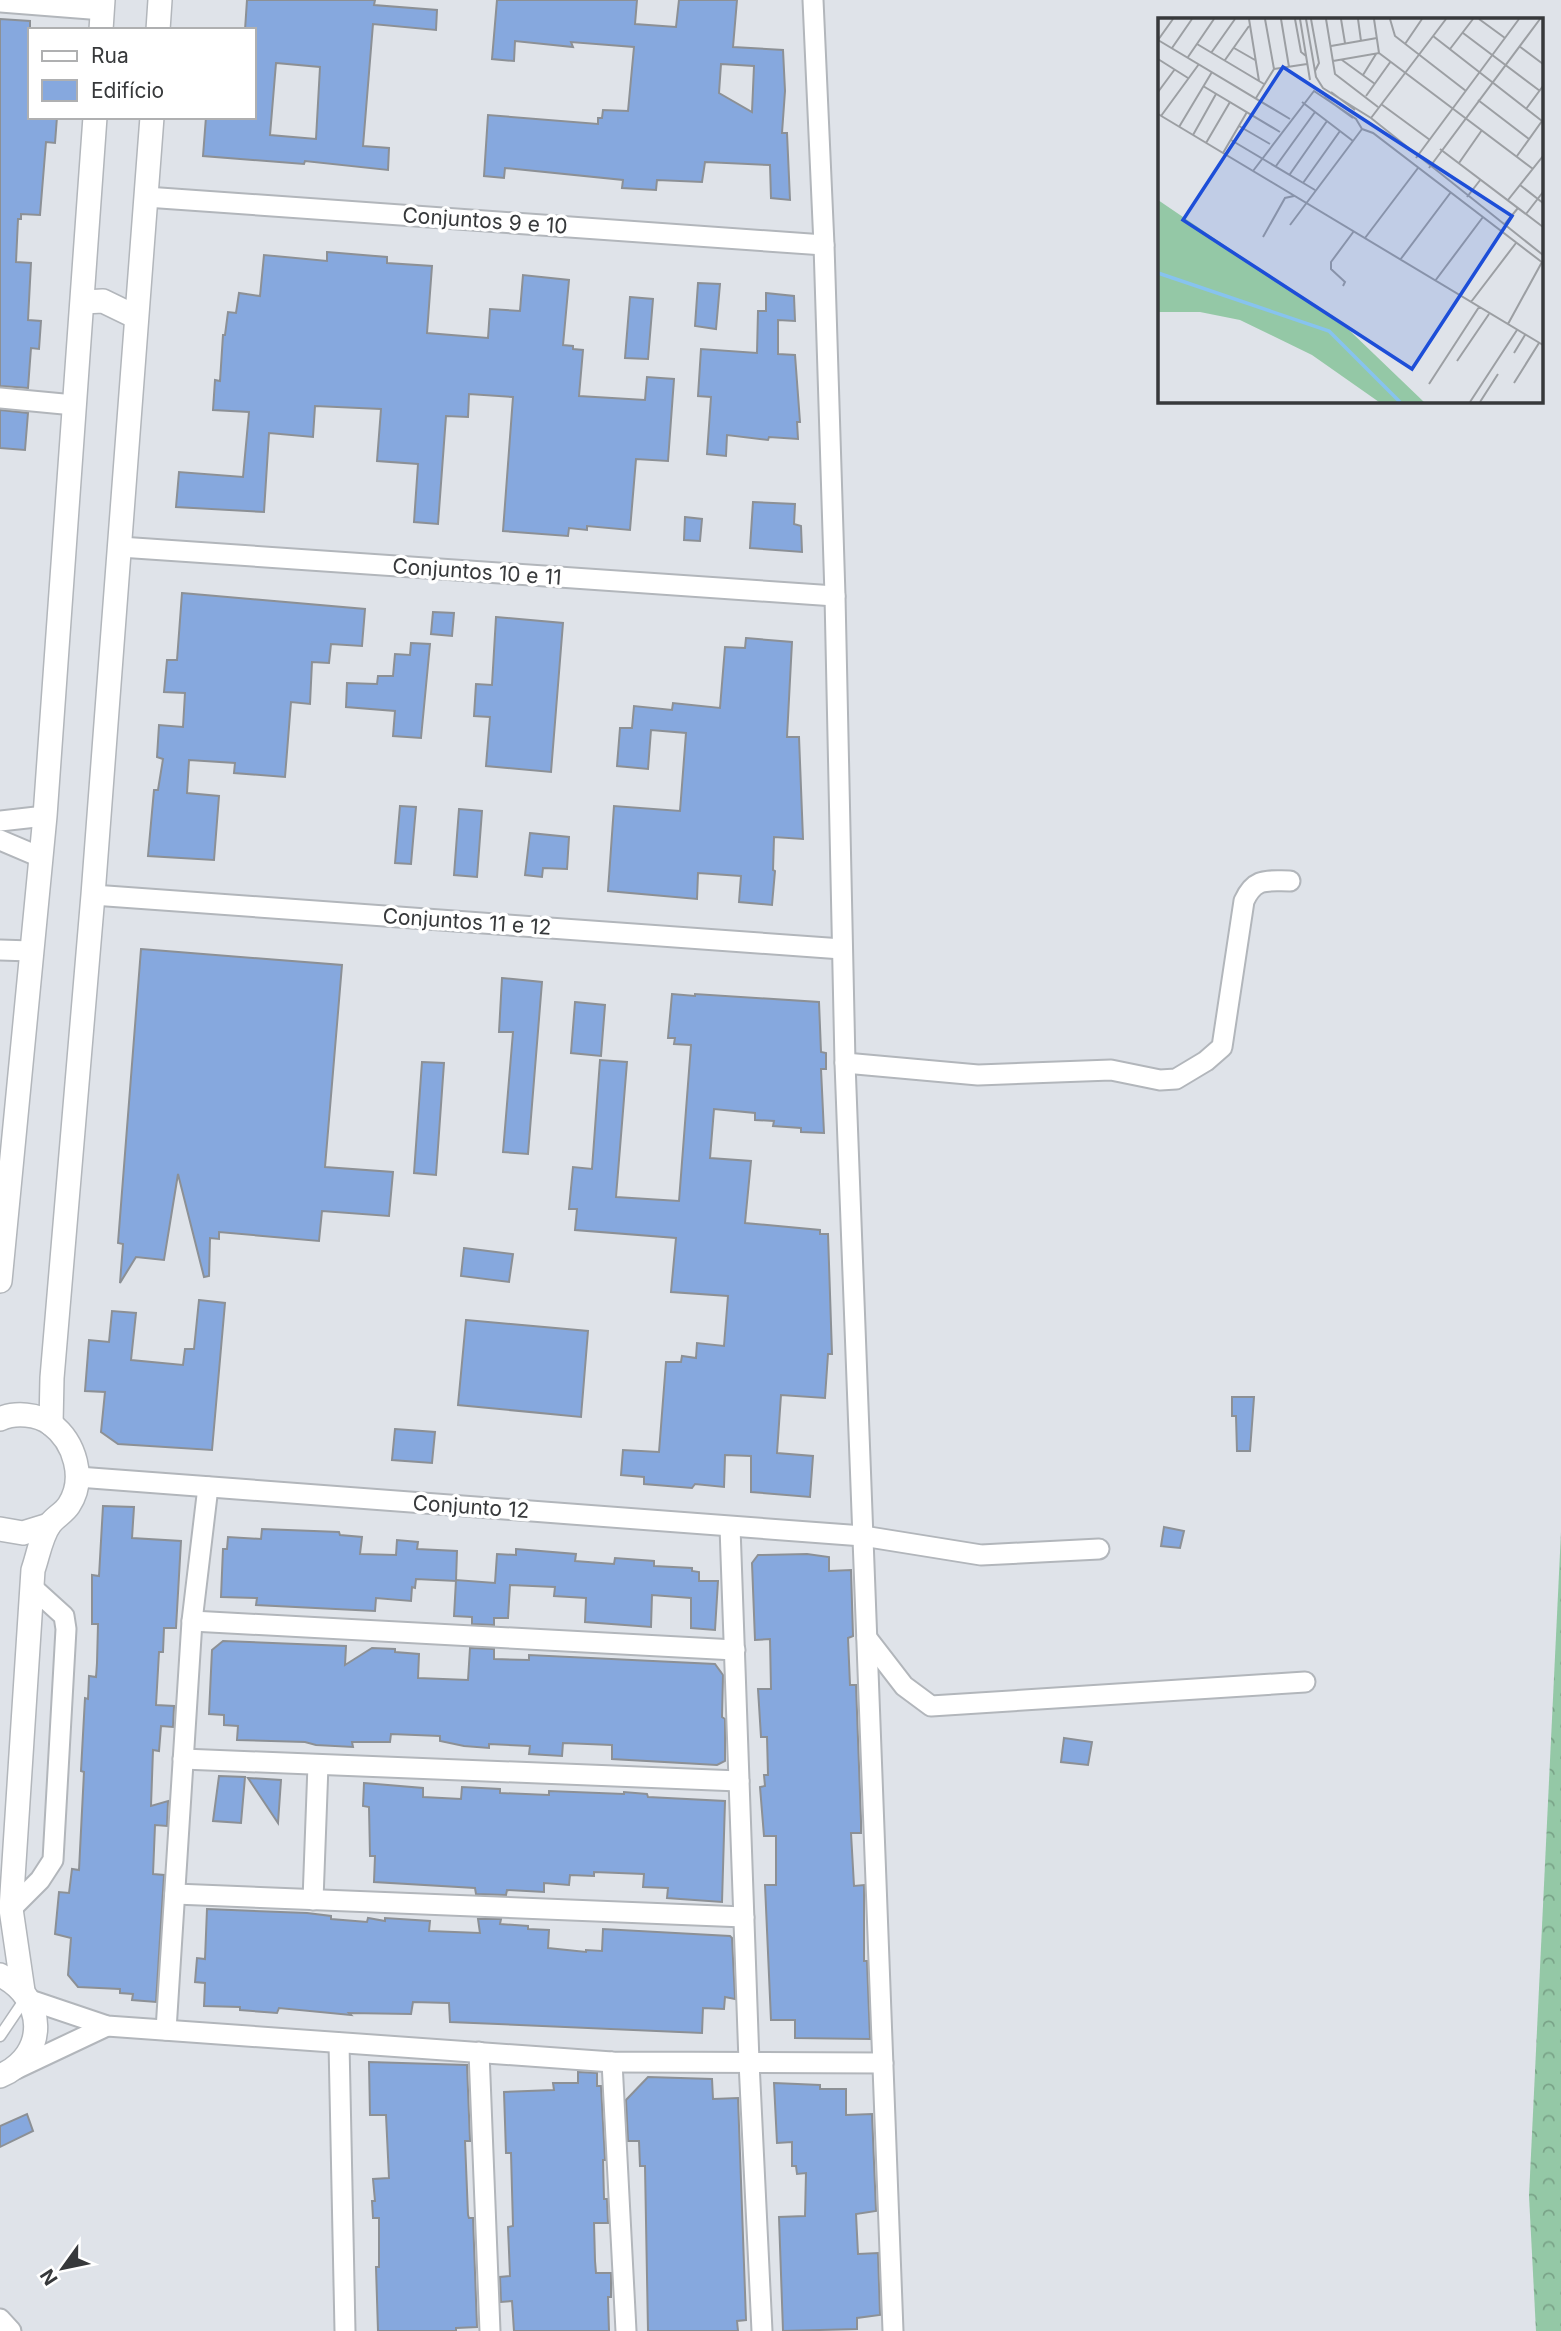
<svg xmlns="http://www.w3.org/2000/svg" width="1561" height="2331" font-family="Inter,sans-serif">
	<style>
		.forest { fill: url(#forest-crowns) }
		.building { fill: #86a8de; stroke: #8c9095; stroke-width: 2; fill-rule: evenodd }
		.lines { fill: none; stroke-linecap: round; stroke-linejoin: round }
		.service-casing { stroke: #b2b6bb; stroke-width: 13 }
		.minor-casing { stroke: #b2b6bb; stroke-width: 23 }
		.tertiary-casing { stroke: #b2b6bb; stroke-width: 26 }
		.service { stroke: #fff; stroke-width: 10 }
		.minor { stroke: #fff; stroke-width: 19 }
		.tertiary { stroke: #fff; stroke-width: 23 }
		.labels { text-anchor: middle; stroke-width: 7; stroke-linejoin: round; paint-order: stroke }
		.street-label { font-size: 21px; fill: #37393b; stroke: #fff }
		.inset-river { fill: none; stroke: #87c3ef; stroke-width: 3.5 }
		.inset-road { fill: none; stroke: #9c9fa3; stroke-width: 2 }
		.view { fill: #1d4ed8; fill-opacity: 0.15; stroke: #1d4ed8; stroke-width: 3.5 }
		.inset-edge { fill: none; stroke: #37393b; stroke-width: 3.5 }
	</style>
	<defs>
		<pattern id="forest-crowns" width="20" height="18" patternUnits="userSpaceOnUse" patternTransform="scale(1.75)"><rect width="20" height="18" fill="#94c8a6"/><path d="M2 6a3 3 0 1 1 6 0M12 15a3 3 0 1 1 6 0" fill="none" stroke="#7aa388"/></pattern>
	</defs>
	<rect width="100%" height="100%" fill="#dfe3e9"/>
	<path class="forest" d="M1561 1532V2331H1536L1529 2196Z"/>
	<g class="building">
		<path d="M247 0H375L374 5 437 10 436 30 373 24 363 146 389 148 388 170 305 161 304 164 203 156 206 117H254V30H245ZM276 63 320 67 316 139 270 135Z"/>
		<path d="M497 0H637L635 24 676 27 679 0H737L733 47 783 50 785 91 782 133H787L790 200 771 198 770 165 705 162 702 182 657 180 656 190 622 188 623 180 505 168 504 178 484 176 488 115 598 124V118H602L603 110 628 111 634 47 571 42 573 47 515 41 514 61 492 59ZM721 64 754 66 752 112 719 93Z"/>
		<path d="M0 19 30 21V117H57L55 143 46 142 40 215 21 214V219H18L16 262 31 263 28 320 41 321 39 349 31 348 28 388 0 386Z"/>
		<path d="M327 252 387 257V263L432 266 427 333 488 338 490 309 520 311 523 275 569 280 563 345 573 346V349L583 350 579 396 645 400 647 377 674 379 668 461 636 459 630 530 587 526V530L569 528 568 536 503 531 513 397 469 394 468 417 446 416 438 524 414 522 418 464 377 461 381 409 315 406 313 437 269 433 264 512 176 507 179 472 243 477 249 412 213 410 215 380 220 381 223 335H225L228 312 236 313 239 293 260 296 264 255 327 261Z"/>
		<path d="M698 283 720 284 716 329 695 326Z"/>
		<path d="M766 293 794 296 795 321 778 320V354L795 355 800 422H797L798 439 769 437 768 440 727 435 726 456 707 454 711 397 698 396 701 349 757 353 758 311H766Z"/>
		<path d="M630 297 653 299 648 359 625 358Z"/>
		<path d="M0 410 28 413 25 450 0 448Z"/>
		<path d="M753 502 795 504 794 524 801 526 802 552 750 548Z"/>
		<path d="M685 517 702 519 700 541 684 540Z"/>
		<path d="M182 593 365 609 362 646 331 644 329 663 312 662 310 704 291 702 285 777 234 773 235 763 189 760 187 793 219 796 214 860 148 856 154 790H158L163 759 157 757 159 725 183 727 185 693 164 692 167 660H177Z"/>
		<path d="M433 612 454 613 452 636 431 634Z"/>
		<path d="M496 617 563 623 551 772 486 766 490 717 474 716 476 684 492 685Z"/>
		<path d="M746 638 792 642 787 737H799L803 839 774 837 773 870 775 871 772 905 739 902 741 876 698 873 697 899 608 891 614 806 680 811 686 733 651 730 648 769 617 766 620 728H632L634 706 672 710 673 703 720 708 725 647 745 648Z"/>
		<path d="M411 643 430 644 421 738 393 736 395 711 346 707 347 683 377 684 378 676H393L395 654 410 655Z"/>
		<path d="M400 806 416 807 411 864 395 863Z"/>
		<path d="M459 809 482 811 477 877 454 875Z"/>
		<path d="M530 833 569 837 567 869 543 868 542 877 525 875Z"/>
		<path d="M141 949 342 965 325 1167 393 1172 389 1216 322 1211 319 1241 219 1232V1239L210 1238 209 1276 204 1277 178 1174 164 1260 136 1257 120 1283 123 1244 118 1243Z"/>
		<path d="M502 978 542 982 528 1154 503 1152 513 1032H499Z"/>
		<path d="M672 994 695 996V994L819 1002 821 1052 826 1053V1069H821L824 1133 801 1132V1128L773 1126 774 1121 755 1120V1113L714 1109 710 1158 751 1161 745 1223 820 1230V1234H828L832 1354H828L825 1398 781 1395 777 1453 813 1456 810 1497 751 1492V1456L725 1455 724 1487 695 1484 692 1488 644 1484V1477L621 1475 623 1450 659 1452 666 1362H681L682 1356 696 1358 697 1343 724 1346 728 1296 671 1292 676 1238 575 1230 577 1209H569L573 1167 592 1169 600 1060 627 1062 616 1197 679 1201 691 1045 674 1044 675 1038H668Z"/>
		<path d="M575 1002 605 1005 601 1056 571 1053Z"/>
		<path d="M422 1062 444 1063 436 1175 414 1173Z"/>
		<path d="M464 1248 513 1254 509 1282 461 1276Z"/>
		<path d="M199 1300 225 1303 212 1450 118 1444 101 1432 105 1392 85 1391 89 1340 109 1342 112 1311 136 1313 131 1360 183 1365 185 1349H194Z"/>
		<path d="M466 1320 588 1331 581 1417 458 1405Z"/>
		<path d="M1232 1397H1254L1250 1451H1237L1236 1416H1232Z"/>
		<path d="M395 1429 435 1432 432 1463 392 1460Z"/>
		<path d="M103 1506 134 1507 132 1538 181 1541 176 1628H164L163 1652H159L156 1705 174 1706 173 1727 161 1726 159 1751 153 1750 151 1806 168 1801 167 1826 155 1825 153 1874 164 1875 156 2002 132 2000 133 1994 120 1993V1989L78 1987 68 1975 71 1938 55 1934 59 1892 69 1893 72 1869 79 1870 84 1772 81 1771 85 1698 88 1699 89 1676 96 1677 97 1663 98 1624H92V1575L99 1576Z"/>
		<path d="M1164 1527 1184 1531 1180 1548 1161 1546Z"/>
		<path d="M262 1529 339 1532 340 1535 362 1537 360 1554 396 1555 397 1540 418 1542 417 1549 457 1551 456 1581 416 1579 415 1588 412 1587 411 1601 376 1598 375 1611 256 1605 257 1598 221 1597 223 1549H227L228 1537 261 1539Z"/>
		<path d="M516 1549 576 1554 575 1561 614 1564 615 1558 654 1561V1566L692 1568V1571L699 1572V1581H718L715 1630 691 1628V1598L652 1595 651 1627 585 1622 586 1598 554 1596 555 1587 510 1585 508 1618H494V1625L472 1624V1617L454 1616 456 1580 495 1583 497 1554 516 1555Z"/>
		<path d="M807 1554 829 1557V1571L851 1570 853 1636 848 1638 850 1685H856L861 1821V1833H851L854 1886 864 1885V1961H867L870 2039 795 2038V2020H771L765 1885H776V1836H764L760 1787 765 1786 764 1775H768L767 1737H761L758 1689H771L770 1639 755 1640 752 1563 758 1555Z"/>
		<path d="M223 1641 346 1646 345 1665 372 1648 395 1649V1652L419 1654 418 1678 468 1680 470 1648 494 1649V1659L529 1660V1655L715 1664 723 1675 722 1717 725 1719V1761L717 1765 612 1759V1745L563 1743 562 1756 529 1754 530 1746 489 1744V1748L464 1746 440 1741V1736L391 1734 390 1742H352L353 1747 316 1745 305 1742 237 1740 238 1726 224 1725V1715L209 1714 212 1650Z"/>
		<path d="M1064 1738 1092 1742 1088 1765 1061 1762Z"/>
		<path d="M219 1776 245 1777 241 1823 213 1821Z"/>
		<path d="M248 1778 281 1780 278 1823Z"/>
		<path d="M364 1783 423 1788V1797L461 1799 462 1787 500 1789V1793L549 1795V1791L624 1794V1792L647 1794 648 1797 725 1801 722 1902 667 1898 668 1888 643 1887 644 1874 594 1872V1876L570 1875 569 1885 544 1883V1892L507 1890 506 1895 476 1894 475 1888 374 1882 375 1856H370L369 1807 363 1806Z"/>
		<path d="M207 1909 307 1913 331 1916V1919L367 1922 368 1918 385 1921V1918L430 1921 429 1931 480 1933 478 1919H501L500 1924 528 1926V1929L549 1930 548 1948 586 1952V1950L602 1951 603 1929 730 1936 732 1938 735 1999 725 1997 724 2009 703 2008 702 2033 450 2022 449 2003 413 2002 411 2014 349 2013 351 2015 279 2008 277 2013 240 2010V2007L204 2006 205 1983 195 1982 197 1958 205 1959Z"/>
		<path d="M369 2062 467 2065 470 2141H465L468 2215 469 2218H473L477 2327 456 2328V2331H378L376 2267H379V2218H373L372 2201H375L373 2179 389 2178 386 2115H370Z"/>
		<path d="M578 2072 597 2073V2086H601L605 2160H603L604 2199H607L608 2223H594L595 2261 596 2273H611V2297H608L609 2331H514L512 2301 501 2302 500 2277 510 2276 508 2227 513 2226 511 2153H506L504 2092 554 2090 553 2083H578Z"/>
		<path d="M648 2077 712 2079 713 2099 738 2098 746 2320 737 2321 738 2331H648L645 2166H640L639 2141H628L626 2100Z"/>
		<path d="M774 2083 820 2085V2089H846V2115L872 2114 876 2211 856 2214 858 2254 878 2253 880 2315 857 2318V2329L783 2331 779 2217 805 2216 806 2173 797 2174 796 2166H792V2142L777 2143Z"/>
		<path d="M27 2114 33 2131 0 2147V2126Z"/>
	</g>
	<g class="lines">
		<g class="service-casing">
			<path id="service" d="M0 2036 25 1999"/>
		</g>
		<g class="minor-casing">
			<g id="minor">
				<path d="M813 0 824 245 835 596 845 1063 893 2331"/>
				<path d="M0 2 103 10"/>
				<path d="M146 197 824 245"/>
				<path d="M0 398 74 405"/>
				<path d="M120 547 835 596"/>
				<path d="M0 821 45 816"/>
				<path d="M0 840 40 857"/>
				<path d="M93 895 842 949"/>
				<path d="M0 950 31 951"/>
				<path d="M845 1063 978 1075 1111 1070 1160 1080 1176 1079 1206 1061 1222 1047 1244 901C1255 877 1267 881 1290 881"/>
				<path d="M78 1477 863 1536 981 1555 1099 1549"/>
				<path d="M730 1527 749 2062 762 2331"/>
				<path d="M192 1621 735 1650"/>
				<path d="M867 1638 904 1686 931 1706 1305 1682"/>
				<path d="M183 1759 739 1781"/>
				<path d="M175 1894 744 1917"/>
				<path d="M313 1900 318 1765"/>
				<path d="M11 1909 40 1880 53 1860 66 1629 64 1616 32 1587"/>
				<path d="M30 2000 107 2026 612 2062 883 2063"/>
				<path d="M166 2030 192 1621 208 1487"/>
				<path d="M339 2043 345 2331"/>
				<path d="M479 2052 490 2331"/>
				<path d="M612 2062 626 2331"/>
				<path d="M16 2069 107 2026"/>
				<path d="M0 2319 11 2331"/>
			</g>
		</g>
		<g class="tertiary-casing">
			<g id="tertiary">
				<path d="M101 30 103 0"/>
				<path d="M158 30 160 0"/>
				<path d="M83 302 103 301 136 317"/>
				<path d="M0 1281 45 816 95 117"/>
				<path d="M0 1419C15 1412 38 1414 51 1424 75 1442 86 1479 69 1505 64 1513 55 1517 50 1524 41 1536 38 1556 33 1570L11 1909 23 1991"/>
				<path d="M51 1424 52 1378 93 895 152 117"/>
				<path d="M0 1529 23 1533 49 1525"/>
				<path d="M0 1975C46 1997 49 2055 0 2076"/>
			</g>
		</g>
		<use href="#service" class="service"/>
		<use href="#minor" class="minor"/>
		<use href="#tertiary" class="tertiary"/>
	</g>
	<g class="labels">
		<g class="street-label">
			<text transform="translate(485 221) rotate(4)" y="7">Conjuntos 9 e 10</text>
			<text transform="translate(477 572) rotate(4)" y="7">Conjuntos 10 e 11</text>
			<text transform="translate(467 922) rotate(4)" y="7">Conjuntos 11 e 12</text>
			<text transform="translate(471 1507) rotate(4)" y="7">Conjunto 12</text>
		</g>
	</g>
	<g transform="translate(1158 18)">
		<rect width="385" height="385" fill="#dfe3e9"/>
		<path d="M0 182 191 312 266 384H221L154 337 82 302 42 294H0Z" fill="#94c8a6"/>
		<path class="inset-river" d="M0 255 171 313 242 384"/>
		<path class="inset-road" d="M91 1 101 63M123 1 131 49M137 1 143 34 148 38M142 1 152 62M148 1 158 59 165 70 213 100 385 237M153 1 161 45 157 53M168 1 177 56 220 89M183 1 187 25M200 1 203 23M216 1 221 35M232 1 237 18 308 73M321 1 347 20M305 15 382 73M275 18 384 103M0 22 132 101M0 22 15 1M39 26 106 66M247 26 264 1M173 28 219 20M361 28 385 46M14 30 34 1M76 30 97 42M292 31 315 1M53 35 77 1M30 39 56 1M0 41 30 60M67 42 91 8M184 42 217 66M175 43 221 35 375 151M116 51 149 46M205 57 218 36M45 68 122 114M0 74 17 51M173 74 197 92M208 78 233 43M166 79 195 100M98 80 116 51 107 1M320 82 371 121M144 84 195 123M223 86 272 122M368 91 385 68M0 96 385 327M3 98 41 46M213 100 288 1M81 108 112 126M21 109 54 54M204 111 215 115 385 245M35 117 58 76M73 122 157 172M48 125 72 84M282 131 385 209M65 135 89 94M359 138 384 103M258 140 361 1M301 145 324 112M118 148 157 94M271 150 382 1M95 153 156 73 198 101 204 111M132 156 169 103M145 165 182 113M362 167 385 185M309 179 323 161M350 182 385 138M368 196 385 174M132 207 204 111M346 207 360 190M105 219 127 180 136 178M207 220 260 150M242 242 293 174M277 263 325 199M185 268 187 264 173 251V244L196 213M313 284 358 225M350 306 384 244M356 335 367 317M299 343 331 296M356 365 381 325M271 366 321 289M312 384 359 312M322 384 340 356"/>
		<path class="view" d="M125 49 354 198 254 351 25 202Z"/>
		<rect width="385" height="385" class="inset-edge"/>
	</g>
	<rect x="28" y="28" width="228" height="91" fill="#ffffff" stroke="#afb0b1" stroke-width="2"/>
	<rect x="42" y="51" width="35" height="10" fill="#ffffff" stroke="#afb0b1" stroke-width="2"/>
	<text x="91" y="63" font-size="21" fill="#37393b">Rua</text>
	<rect x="42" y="80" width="35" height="21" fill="#86a8de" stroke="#afb0b1" stroke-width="2"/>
	<text x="91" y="98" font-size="21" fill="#37393b">Edifício</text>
	<g transform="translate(63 2268) rotate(237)" stroke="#ffffff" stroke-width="5" paint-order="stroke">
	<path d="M0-5L12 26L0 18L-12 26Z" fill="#37393b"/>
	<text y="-10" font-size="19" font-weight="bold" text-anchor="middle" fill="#37393b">N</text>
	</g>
</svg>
